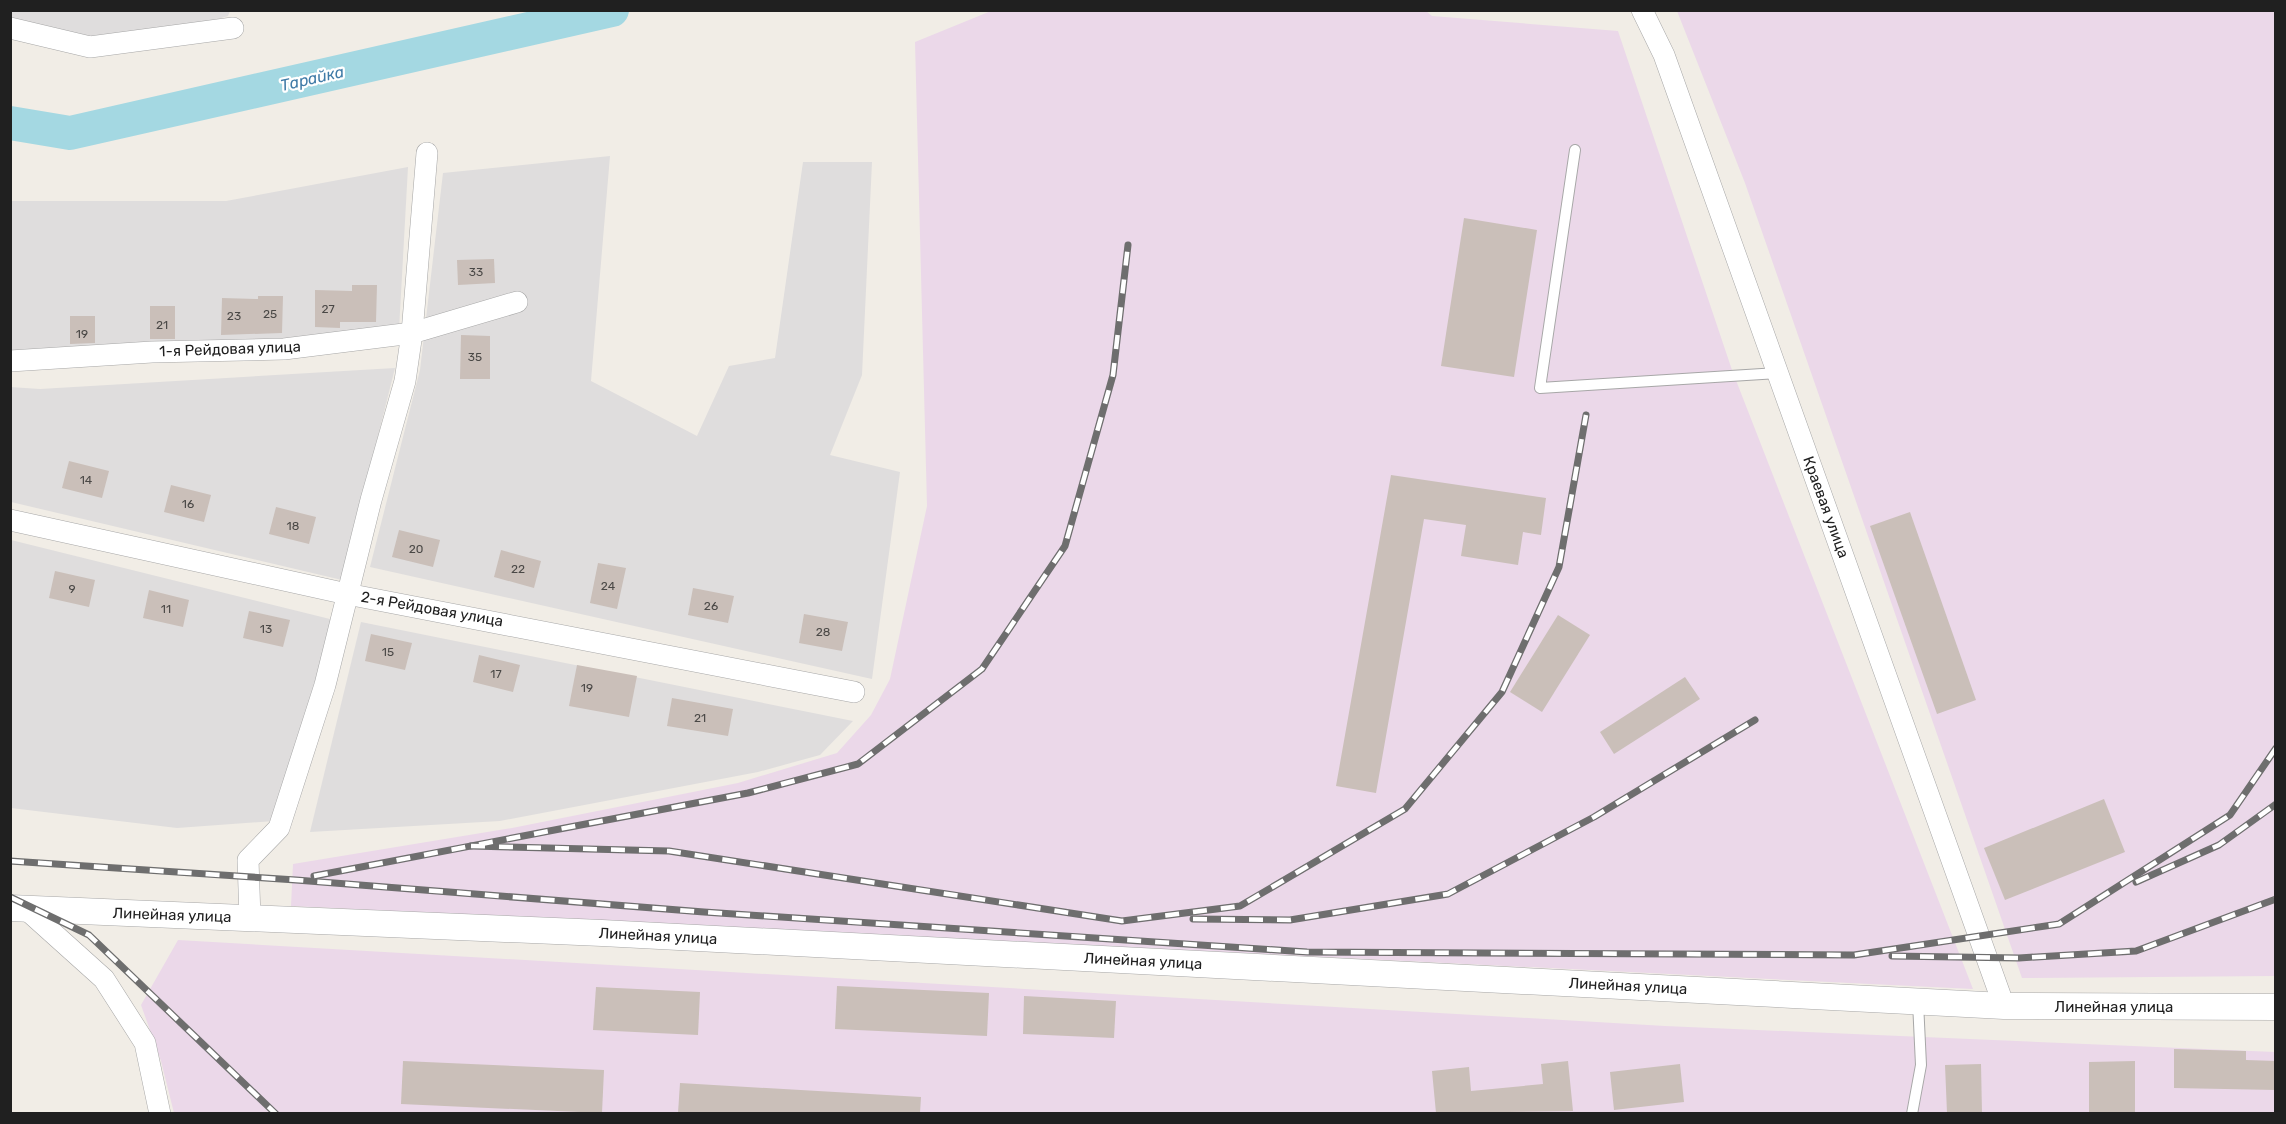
<svg xmlns="http://www.w3.org/2000/svg" width="2286" height="1124" font-family="Rubik,sans-serif">
	<style>
		.residential { fill: #dfdddd }
		.industrial { fill: #ebd8e9 }
		.lines { fill: none; stroke-linecap: round; stroke-linejoin: round }
		.river { stroke: #a4d8e2; stroke-width: 34 }
		.building { fill: #cabfb9 }
		.service-casing { stroke: #a7a7a7; stroke-width: 12 }
		.minor-casing { stroke: #a7a7a7; stroke-width: 22 }
		.tertiary-casing { stroke: #a7a7a7; stroke-width: 27 }
		.service { stroke: #fff; stroke-width: 10 }
		.minor { stroke: #fff; stroke-width: 21 }
		.tertiary { stroke: #fff; stroke-width: 26 }
		.rail-casing { stroke: #6e6e6e; stroke-width: 7 }
		.rail { stroke: #fff; stroke-width: 4.5; stroke-dasharray: 14; stroke-linecap: butt }
		.labels { text-anchor: middle; stroke-width: 4.5; stroke-linejoin: round; paint-order: stroke }
		.number-label { font-size: 12px; fill: #4a4846 }
		.street-label { font-size: 15px; fill: #202020; stroke: #fff }
		.water-label { font-size: 16px; font-style: italic; fill: #407ba7; stroke: #fff }
	</style>
	<rect width="100%" height="100%" fill="#f1ede6"/>
	<g class="residential">
		<path d="M10 11H230L228 16 118 50 11 18Z"/>
		<path d="M610 156 591 381 697 436 729 366 775 358 803 162H872L862 375 830 455 900 472 872 679 370 567 420 370 443 173Z"/>
		<path d="M408 167 399 330 11 367 10 201H226Z"/>
		<path d="M395 368 342 580 11 502 10 387 40 389Z"/>
		<path d="M11 540 334 620 274 821 177 828 11 808Z"/>
		<path d="M361 622 853 721 820 755 758 772 500 821 310 832Z"/>
	</g>
	<g class="industrial">
		<path d="M991 11H1426L1432 16 1618 31 1732 370 1973 989 291 906 293 864 512 828 738 783 837 753 871 715 890 679 927 506 915 42Z"/>
		<path d="M1677 11H2275V976L2022 978 1745 183Z"/>
		<path d="M178 940 1665 1026 2275 1052V1113H174L161 1061 141 1005Z"/>
	</g>
	<g class="lines">
		<path class="river" d="M10 123 70 133 612 10"/>
	</g>
	<g class="building">
		<path d="M1464 218 1537 230 1514 377 1441 366Z"/>
		<path d="M494 259 495 283 458 285 457 260Z"/>
		<path d="M352 285H377L376 322H340V328L315 327V290L352 291Z"/>
		<path d="M258 296H283L282 333 221 335 222 298 258 299Z"/>
		<rect x="150" y="306" width="25" height="33"/>
		<path d="M70 316H95V343L70 344Z"/>
		<path d="M461 335 490 336V379H460Z"/>
		<path d="M69 461 109 471 102 498 62 488Z"/>
		<path d="M1391 475 1546 498 1541 535 1523 532 1518 565 1461 556 1466 525 1424 519 1376 793 1336 786Z"/>
		<path d="M171 485 211 495 204 522 164 512Z"/>
		<path d="M276 507 316 517 309 544 269 534Z"/>
		<path d="M1910 512 1976 700 1937 714 1870 526Z"/>
		<path d="M399 530 440 540 433 567 392 557Z"/>
		<path d="M501 550 541 561 534 588 494 577Z"/>
		<path d="M598 563 626 568 617 609 590 603Z"/>
		<path d="M55 571 95 580 89 607 49 598Z"/>
		<path d="M693 588 734 596 728 623 688 615Z"/>
		<path d="M149 590 189 600 183 627 143 618Z"/>
		<path d="M249 611 290 620 283 647 243 638Z"/>
		<path d="M804 614 848 622 842 651 799 643Z"/>
		<path d="M1558 615 1590 635 1542 712 1510 692Z"/>
		<path d="M371 634 412 643 405 670 365 661Z"/>
		<path d="M479 655 520 665 513 692 473 682Z"/>
		<path d="M577 665 637 676 629 717 569 706Z"/>
		<path d="M1685 677 1700 699 1614 754 1600 732Z"/>
		<path d="M672 698 733 709 728 736 667 726Z"/>
		<path d="M2104 799 2125 852 2005 900 1984 848Z"/>
		<path d="M837 986 989 993 987 1036 835 1029Z"/>
		<path d="M596 987 700 992 698 1035 593 1030Z"/>
		<path d="M1024 996 1116 1001 1114 1038 1023 1034Z"/>
		<path d="M2174 1049 2246 1051V1060L2276 1061V1090L2174 1088Z"/>
		<path d="M403 1061 604 1070 602 1113 401 1104Z"/>
		<path d="M1568 1061 1573 1111 1436 1113 1432 1071 1469 1067 1471 1091 1543 1084 1541 1064Z"/>
		<path d="M2135 1061V1113H2089V1062Z"/>
		<path d="M1680 1064 1684 1102 1614 1110 1610 1072Z"/>
		<path d="M1981 1064 1982 1113H1947L1945 1065Z"/>
		<path d="M680 1083 921 1097 920 1113H678Z"/>
	</g>
	<g class="lines">
		<g class="service-casing">
			<g id="service">
				<path d="M1575 150 1540 388 1778 373"/>
				<path d="M1912 1114 1921 1065 1918 1002"/>
			</g>
		</g>
		<g class="minor-casing">
			<g id="minor">
				<path d="M1642 10 1664 55 2004 1006"/>
				<path d="M10 28 90 47 233 28"/>
				<path d="M10 361 152 352 284 349 412 333 517 302"/>
				<path d="M10 520 347 594 854 692"/>
				<path d="M25 908 104 979 145 1043 160 1114"/>
				<path d="M250 918 248 860 279 828 325 685 371 500 405 381 412 333 427 153"/>
			</g>
		</g>
		<g class="tertiary-casing">
			<path id="tertiary" d="M10 908 602 933 2004 1006 2276 1007"/>
		</g>
		<use href="#service" class="service"/>
		<use href="#minor" class="minor"/>
		<use href="#tertiary" class="tertiary"/>
		<g class="rail-casing">
			<g id="rail">
				<path d="M471 846 669 851 1122 921 1240 906 1405 809 1502 692 1559 567 1586 415"/>
				<path d="M10 861 296 880 704 912 1307 952 1854 955 2059 924 2230 815 2276 748"/>
				<path d="M314 876 748 793 858 764 982 669 1065 546 1113 375 1128 245"/>
				<path d="M2136 882 2219 845 2276 804"/>
				<path d="M10 897 89 935 276 1114"/>
				<path d="M1193 919 1290 920 1448 894 1594 817 1755 720"/>
				<path d="M1892 956 2019 958 2136 951 2276 899"/>
			</g>
		</g>
		<use href="#rail" class="rail"/>
	</g>
	<g class="labels">
		<g class="number-label">
			<text x="476" y="276">33</text>
			<text x="328" y="313">27</text>
			<text x="270" y="318">25</text>
			<text x="234" y="320">23</text>
			<text x="162" y="329">21</text>
			<text x="82" y="338">19</text>
			<text x="475" y="361">35</text>
			<text x="86" y="484">14</text>
			<text x="188" y="508">16</text>
			<text x="293" y="530">18</text>
			<text x="416" y="553">20</text>
			<text x="518" y="573">22</text>
			<text x="608" y="590">24</text>
			<text x="72" y="593">9</text>
			<text x="711" y="610">26</text>
			<text x="166" y="613">11</text>
			<text x="266" y="633">13</text>
			<text x="823" y="636">28</text>
			<text x="388" y="656">15</text>
			<text x="496" y="678">17</text>
			<text x="587" y="692">19</text>
			<text x="700" y="722">21</text>
		</g>
		<g class="street-label">
			<text transform="translate(230 349) rotate(-2)" y="5">1-я Рейдовая улица</text>
			<text transform="translate(1826 507) rotate(70)" y="5">Краевая улица</text>
			<text transform="translate(432 609) rotate(10)" y="5">2-я Рейдовая улица</text>
			<text transform="translate(172 915) rotate(2)" y="5">Линейная улица</text>
			<text transform="translate(658 936) rotate(3)" y="5">Линейная улица</text>
			<text transform="translate(1143 961) rotate(3)" y="5">Линейная улица</text>
			<text transform="translate(1628 986) rotate(3)" y="5">Линейная улица</text>
			<text x="2114" y="1012">Линейная улица</text>
		</g>
		<g class="water-label">
			<text transform="translate(312 78) rotate(-13)" y="6">Тарайка</text>
		</g>
	</g>
	<rect width="2286" height="1124" fill="none" stroke="#202020" stroke-width="24"/>
</svg>
